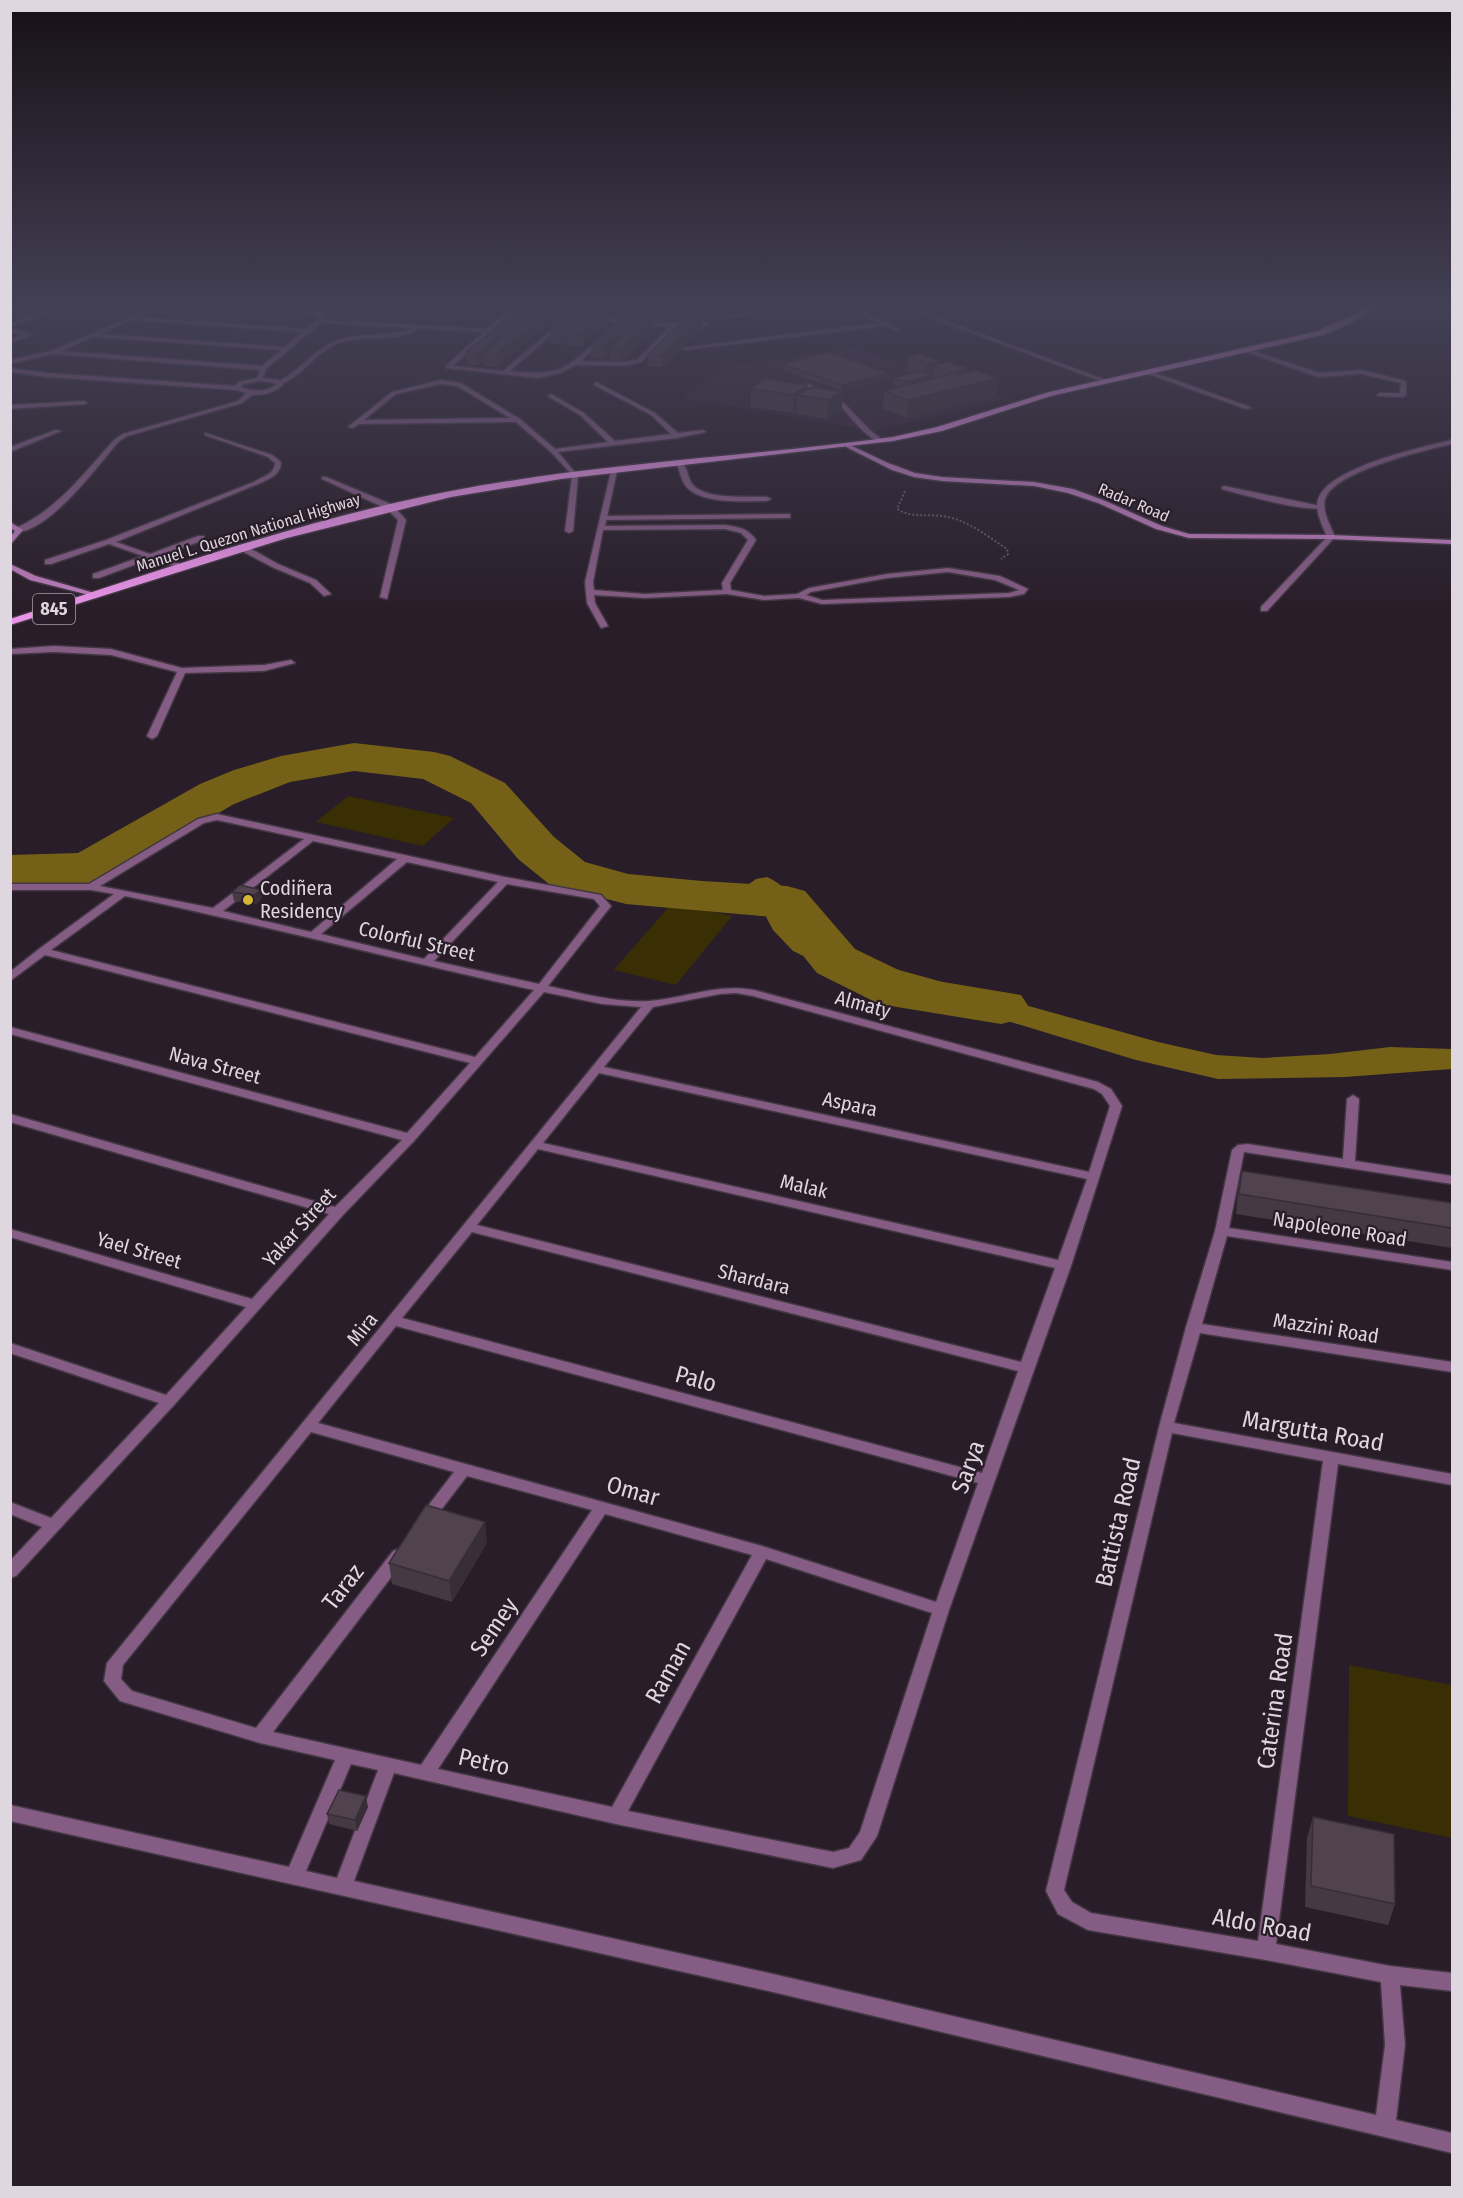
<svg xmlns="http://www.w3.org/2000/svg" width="1463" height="2198" font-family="'Fira Sans Condensed',sans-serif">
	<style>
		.built { fill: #352534 }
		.green { fill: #392e04 }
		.water { fill: #746117 }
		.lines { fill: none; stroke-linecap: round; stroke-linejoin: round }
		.river { fill: #746117; fill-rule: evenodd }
		.lane-casing { stroke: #423742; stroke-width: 3 }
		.street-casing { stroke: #423742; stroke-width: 3 }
		.secondary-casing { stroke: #423742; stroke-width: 3 }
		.primary-casing { stroke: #423742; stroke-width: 3 }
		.path { stroke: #645a64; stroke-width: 2; stroke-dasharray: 2 2; stroke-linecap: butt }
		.lane { fill: #855c84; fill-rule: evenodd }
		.street { fill: #855c84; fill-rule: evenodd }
		.secondary { fill: #be7cbd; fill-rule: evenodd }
		.primary { fill: #ea94e9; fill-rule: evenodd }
		.wall { fill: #453944 }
		.shaded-wall { fill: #382e37 }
		.building { fill: #50424f; stroke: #382e37; stroke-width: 1.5 }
		.poi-dot { fill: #d6b534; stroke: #291d29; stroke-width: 2 }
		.labels { text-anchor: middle; stroke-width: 4.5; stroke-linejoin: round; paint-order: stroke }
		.far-street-label { font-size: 16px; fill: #dfd7df; stroke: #291d29 }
		.shield { fill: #291d29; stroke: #a89fa8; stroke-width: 1.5 }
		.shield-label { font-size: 18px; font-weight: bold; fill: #dfd7df }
		.poi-label { font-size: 20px; fill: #dfd7df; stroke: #291d29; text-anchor: start }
		.street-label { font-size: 20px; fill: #dfd7df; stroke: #291d29 }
		.near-street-label { font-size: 24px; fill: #dfd7df; stroke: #291d29 }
	</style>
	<rect width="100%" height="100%" fill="#291d29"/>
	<path class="built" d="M853 348 1008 398 875 431 682 398 725 367Z"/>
	<g class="green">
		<path d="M348 796 454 818 423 846 316 822Z"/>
		<path d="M672 903 732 916 676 985 614 970Z"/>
		<path d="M1349 1665 1452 1685V1838L1348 1816Z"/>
	</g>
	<path class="water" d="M767 877C798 891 806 923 830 944 843 957 864 960 881 965L1158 1042 1216 1055 1263 1058 1330 1054 1390 1047 1452 1049V1069L1345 1077 1218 1079 1136 1060 820 964 793 951 773 930 749 884 756 879Z"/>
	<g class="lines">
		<path class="river" d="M354 743 434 752 450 756 505 783 554 837 585 862 628 874 702 881 787 886 805 891 855 949 913 977 1021 995 1029 1007 1021 1019 1001 1024 879 1004 817 973 772 917 626 904 549 884 518 859 471 803 423 779 354 771 290 782 234 804 106 879 88 883 10 885V855L78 853 200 784 234 770 281 756Z"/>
		<g class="lane-casing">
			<g id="lane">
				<path d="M417 326 422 327C396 345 364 333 336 344 314 354 302 377 279 385L276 383C281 380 287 377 292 373 309 360 322 343 345 338 370 332 393 338 417 326Z"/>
				<path d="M1248 349 1319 373 1361 370 1406 381V395L1403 397 1378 396 1377 395 1380 393H1400L1401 383 1361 374 1318 377 1246 352Z"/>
				<path d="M805 384H809L838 397 871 431 883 440V442C868 442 847 412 836 401 828 394 815 391 805 386Z"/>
				<path d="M575 474 578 476 573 531 569 533 565 531 572 476Z"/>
				<path d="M322 477H326L393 505 406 520 387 599 380 597 398 520 387 509 322 479Z"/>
				<path d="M1224 486 1325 507C1312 514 1239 494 1222 489V487Z"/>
				<path d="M787 514H790V518L604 520 600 518 604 516Z"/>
				<path d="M238 545H244L278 564 316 580 331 594 324 596 310 583 272 567 238 549Z"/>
				<path d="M54 646 111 649 182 668 264 665 291 660 295 663 264 671 185 673 157 736 152 739 147 736 177 672 111 655 54 652 10 654V649Z"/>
			</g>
		</g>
		<g class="street-casing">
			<g id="street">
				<path d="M57 306H64L10 327V323Z"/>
				<path d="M156 306H163L139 317 306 329 319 318V316L303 312 232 306C262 303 295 306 324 314V320L486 329 501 316 519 309 547 306 641 323 705 322 708 324 705 326H677L641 362 624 366 576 365 560 373 538 378 446 368V366L483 332 321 323 266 369 263 378 278 380 283 385C274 393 264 395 252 395L242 403 127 436 118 442C99 465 48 533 16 532V528C58 509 84 473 114 440L123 434 238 401 246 393 236 390 47 377 10 372V368L47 373 235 386 239 382 257 378 260 370 53 354 10 364V360L51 351ZM548 309 641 327 670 326 637 360 624 362 581 361 605 339 603 336C595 341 588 349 581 355 557 376 540 374 510 371L564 324 562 321 503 371 453 366 505 318 520 313ZM133 320 302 332 285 347 100 334ZM93 337 281 350 262 366 61 351ZM260 381 274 383 276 385C265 392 253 392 241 387L243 384Z"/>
				<path d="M655 306H663L660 308Z"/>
				<path d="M754 306H760L750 314 729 319 726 317 746 312Z"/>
				<path d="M863 306H867L866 310 871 315 900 329 897 331 885 326 685 350 682 348 879 323 867 317 861 311Z"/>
				<path d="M899 306H906L1111 382 1106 383Z"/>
				<path d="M10 328 31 334 32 335 10 343V339L23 335 10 332Z"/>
				<path d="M1150 371 1250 407 1251 408 1246 409 1148 374Z"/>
				<path d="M441 380 461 383 520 419 555 449 608 442 580 415 549 397 548 396 551 394 584 413 615 441 671 434 651 415 594 385 596 382 655 413 678 433 703 430 706 432 677 438 558 452 578 476 575 478 551 452 516 422 359 424 353 428 348 427 392 392ZM441 384 457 386 510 418 364 420 396 394Z"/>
				<path d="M84 401 87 403 86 404 10 409V405Z"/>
				<path d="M56 430 61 431 10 452V447Z"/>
				<path d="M205 433 272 455 281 462C281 475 269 479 258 484L116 542 150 554 198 536H204V540L158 556 181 564V568L150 559 99 578H93V574L143 556 109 544 51 564H45V560L106 540 254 482C262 477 275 474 275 463L268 457 205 435Z"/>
				<path d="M1452 440V444C1425 450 1337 471 1326 497 1320 509 1331 526 1335 537L1267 611H1261V607L1327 537C1323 526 1313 509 1319 497 1332 467 1421 447 1452 440Z"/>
				<path d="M680 461C688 466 687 478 693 485 707 500 748 496 767 497L771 499 767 501C746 501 699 505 685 485 681 479 679 470 677 463Z"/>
				<path d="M614 469 617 471 605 526 725 525C738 527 748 528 756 540L730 583 731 590 764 596 797 594 809 588 887 574 948 568 1000 576 1028 589 1024 594 1009 597 822 604 799 598 764 600 727 594 645 598 594 595 595 603 608 626 601 628 587 603 585 582 611 471ZM725 529 741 533 748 540 722 583 723 590 645 594 594 590 593 582 603 530ZM948 572 995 580 1019 590 1009 593 822 600 806 595 811 592 887 578Z"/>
				<path d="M217 814 505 877 601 895 611 906 548 986C581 993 615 1003 649 1001 686 998 716 983 754 990L1098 1082 1111 1089 1122 1106 1071 1266 949 1610 877 1836 861 1860 833 1868 616 1824 394 1773 354 1881 773 1974 1376 2115 1385 2045 1381 1982 1266 1960 1088 1930 1058 1914 1046 1891 1159 1427 1186 1327 1215 1231 1232 1150 1238 1145 1248 1144 1343 1159 1347 1099 1353 1095 1359 1099 1355 1161 1452 1176V1184L1244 1152 1229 1228 1452 1262V1270L1227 1236 1202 1324 1452 1362V1372L1200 1333 1174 1423 1452 1474V1485L1338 1464 1276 1944 1390 1966 1452 1973V1991L1400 1985 1405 2045 1396 2120 1452 2133V2153L773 1992 10 1821V1805L289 1867 335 1760 260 1743 120 1701 104 1681 107 1663 641 1007 602 1004 544 992 414 1141 343 1215 174 1405 16 1576 10 1578V1561L42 1527 10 1514V1502L51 1518 159 1403 10 1353V1343L166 1395 246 1307 10 1237V1229L252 1299 329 1214 10 1122V1114L335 1207 402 1140 10 1034V1027L407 1133 470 1063 45 955 10 981V972L39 949 114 894 91 890H10V884H89L198 819ZM217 820 304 839 213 908 100 886 204 823ZM313 841 397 859 311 932 223 911ZM407 862 498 882 424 959 321 934ZM507 884 594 899 600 906 539 984 434 961ZM125 896C262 925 397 960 534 990L475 1057 51 950ZM736 993 753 996 1094 1089 1102 1094 1110 1106 1089 1172 604 1067 653 1007 720 994ZM599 1073 1087 1179 1058 1260 543 1143ZM538 1149 1055 1268 1021 1362 477 1225ZM472 1232 1018 1371 982 1473 402 1318ZM396 1326 978 1483 936 1602 762 1546 318 1423ZM311 1432 454 1472 418 1519 421 1523 426 1525 431 1523 467 1476 592 1510 421 1765 273 1732 405 1559 407 1555 405 1551 399 1549 393 1551 256 1728 132 1691 121 1679 123 1665ZM1172 1433 1323 1461 1258 1941 1091 1913 1072 1902 1064 1890ZM605 1514 752 1555 612 1807 438 1769ZM766 1559 932 1613 860 1832 849 1848 833 1852 628 1811ZM351 1764 378 1770 337 1878 306 1871Z"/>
			</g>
		</g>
		<g class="secondary-casing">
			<g id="secondary">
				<path d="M846 445H850L888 463 915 473 942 477 1034 482 1073 489 1103 500 1162 526 1189 534 1331 535 1452 540V544L1331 539 1189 538 1156 529 1098 503 1068 493 1034 486 942 481 914 477 892 470 846 447Z"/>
				<path d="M10 522 23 530 10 545V537L15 531 10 528Z"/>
				<path d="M10 564 36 576 101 595 97 597 30 580 10 569Z"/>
			</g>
		</g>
		<g class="primary-casing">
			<path id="primary" d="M1371 306H1378L1349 324 1323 335 1051 396 942 431 893 441 561 479 451 497 287 538 10 625V619C156 572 301 520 451 491 597 463 746 457 893 437L937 427 1049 392 1318 331Z"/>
		</g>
		<path class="path" d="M905 491 897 509C913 519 930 513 948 517 970 522 989 537 1007 549L1008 554 1001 559"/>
		<use href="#lane" class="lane"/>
		<use href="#street" class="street"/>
		<use href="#secondary" class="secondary"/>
		<use href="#primary" class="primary"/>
	</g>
	<g class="wall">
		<path d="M561 306H619V312L611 315 606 314 607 323 581 346 567 345V341L563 345 551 344V332L578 309Z"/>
		<path d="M653 306 652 330 622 361 610 360V353L603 359 591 358V346L632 316 631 307Z"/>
		<path d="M678 307V318L677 323 655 322 654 311Z"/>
		<path d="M682 307 709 308V320H702V329L662 367 648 366V354L684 320 682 319Z"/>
		<path d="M559 315 497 367 483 366V361L478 365 467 364 466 352Z"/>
		<path d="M908 357 939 364 966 373 997 396 907 418 883 409 884 391 893 389V378L907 374Z"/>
		<path d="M783 364 887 379 842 391 783 370Z"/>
		<path d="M807 385V389L812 387 842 411 827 419 796 414 797 411 793 413 751 407V389Z"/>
		<path d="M261 890 262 898 256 904 234 901 232 892Z"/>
		<path d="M1242 1171 1452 1203V1248L1236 1214 1238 1191Z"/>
		<path d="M487 1543 452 1602 392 1584 389 1563Z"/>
		<path d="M368 1807 357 1831 329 1824 327 1814Z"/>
		<path d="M1313 1817 1395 1904 1388 1925 1305 1907 1307 1838Z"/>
	</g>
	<g class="shaded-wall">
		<path d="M537 306H542L483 354V361L478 365V353Z"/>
		<path d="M556 306H558L559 315 497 367 496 355Z"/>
		<path d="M610 306H619V312L611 315Z"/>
		<path d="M653 306 652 330 622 361 621 349 644 321V310Z"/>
		<path d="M678 307V318L677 323V311Z"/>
		<path d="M709 308V320H702V329L662 367V355L687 322 686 311Z"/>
		<path d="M591 309V320L567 333V341L563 345 562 333Z"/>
		<path d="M606 311 607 323 581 346 580 334Z"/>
		<path d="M636 316 637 328 610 348V353L603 359V347Z"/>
		<path d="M939 361V368L933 366 932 376 933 375 932 394 952 389 953 372 967 368 965 386 998 378 997 396 907 418 908 400 906 399 907 382 926 377 927 364Z"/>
		<path d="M888 373 887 379 842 391V385Z"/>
		<path d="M807 385V397L797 395V411L793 413V395Z"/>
		<path d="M843 392 842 411 827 419 828 400Z"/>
		<path d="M261 890 262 898 256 904 254 895Z"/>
		<path d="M485 1522 487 1543 452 1602 449 1581Z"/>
		<path d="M366 1796 368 1807 357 1831 355 1820Z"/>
	</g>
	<g class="building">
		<path d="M525 306H537L478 353 466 352Z"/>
		<path d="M542 306H556L496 355 483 354Z"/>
		<path d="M637 306H653L644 310 631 307Z"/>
		<path d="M696 306H705L709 308 686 311 682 307Z"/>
		<path d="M656 307H678L677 311H654Z"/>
		<path d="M579 308 591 309 562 333 551 332Z"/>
		<path d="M594 311H606L580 334 567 333Z"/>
		<path d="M625 315 636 316 603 347 591 346Z"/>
		<path d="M689 316 702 317 662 355 648 354Z"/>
		<path d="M641 317 652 318 621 349 610 348Z"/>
		<path d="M828 352 888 373 842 385 783 364Z"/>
		<path d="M920 354 939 361 927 364 908 357Z"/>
		<path d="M947 362 967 368 953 372 933 366Z"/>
		<path d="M920 371 933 375 907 382 893 378Z"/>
		<path d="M976 371 998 378 908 400 884 391 955 373 960 375Z"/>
		<path d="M765 379 807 385 793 395 751 389Z"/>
		<path d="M812 387 843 392 828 400 797 395Z"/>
		<path d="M240 885 261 890 254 895 232 892Z"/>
		<path d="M1242 1171 1452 1203V1228L1239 1194Z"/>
		<path d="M426 1505 485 1522 449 1581 389 1563Z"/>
		<path d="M339 1790 366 1796 355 1820 327 1814Z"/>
		<path d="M1313 1817 1394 1834 1395 1904 1311 1886Z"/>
	</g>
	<linearGradient id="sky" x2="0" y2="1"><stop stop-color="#171017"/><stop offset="0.5" stop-color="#434054"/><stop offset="1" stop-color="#434054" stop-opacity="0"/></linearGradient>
	<rect width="1463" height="613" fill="url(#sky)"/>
	<circle class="poi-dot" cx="248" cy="900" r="6"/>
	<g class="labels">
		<g class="far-street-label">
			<text transform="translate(1134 502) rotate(23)" y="6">Radar Road</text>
			<text transform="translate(248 532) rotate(-17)" y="6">Manuel L. Quezon National Highway</text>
		</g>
		<rect class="shield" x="33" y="594" width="42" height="30" rx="4.5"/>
		<g class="shield-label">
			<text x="54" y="615">845</text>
		</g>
		<g class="poi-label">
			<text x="260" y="895">Codiñera<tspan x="260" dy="23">Residency</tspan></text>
		</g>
		<g class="street-label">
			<text transform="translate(417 941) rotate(13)" y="7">Colorful Street</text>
			<text transform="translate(863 1004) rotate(15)" y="7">Almaty</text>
			<text transform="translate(215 1065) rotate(15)" y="7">Nava Street</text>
			<text transform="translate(850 1104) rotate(12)" y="7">Aspara</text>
			<text transform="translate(804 1186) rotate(13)" y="7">Malak</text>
			<text transform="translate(299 1227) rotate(-48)" y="7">Yakar Street</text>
			<text transform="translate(1340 1229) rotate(9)" y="7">Napoleone Road</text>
			<text transform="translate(139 1250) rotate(16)" y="7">Yael Street</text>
			<text transform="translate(754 1279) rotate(14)" y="7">Shardara</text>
			<text transform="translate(1326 1328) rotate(9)" y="7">Mazzini Road</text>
			<text transform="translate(362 1329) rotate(-51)" y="7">Mira</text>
		</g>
		<g class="near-street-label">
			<text transform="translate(696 1379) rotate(15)" y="8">Palo</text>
			<text transform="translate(1313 1431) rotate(10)" y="8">Margutta Road</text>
			<text transform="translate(968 1467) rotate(-70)" y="8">Sarya</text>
			<text transform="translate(633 1491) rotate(16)" y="8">Omar</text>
			<text transform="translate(1118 1522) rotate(-77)" y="8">Battista Road</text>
			<text transform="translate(343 1587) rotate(-52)" y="8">Taraz</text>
			<text transform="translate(494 1627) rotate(-56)" y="8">Semey</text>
			<text transform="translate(668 1672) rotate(-61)" y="8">Raman</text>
			<text transform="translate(1275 1701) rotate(-82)" y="8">Caterina Road</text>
			<text transform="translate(484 1762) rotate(13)" y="8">Petro</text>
			<text transform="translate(1262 1925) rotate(10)" y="8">Aldo Road</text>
		</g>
	</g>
	<rect width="1463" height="2198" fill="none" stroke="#dfd7df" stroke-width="24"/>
</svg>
